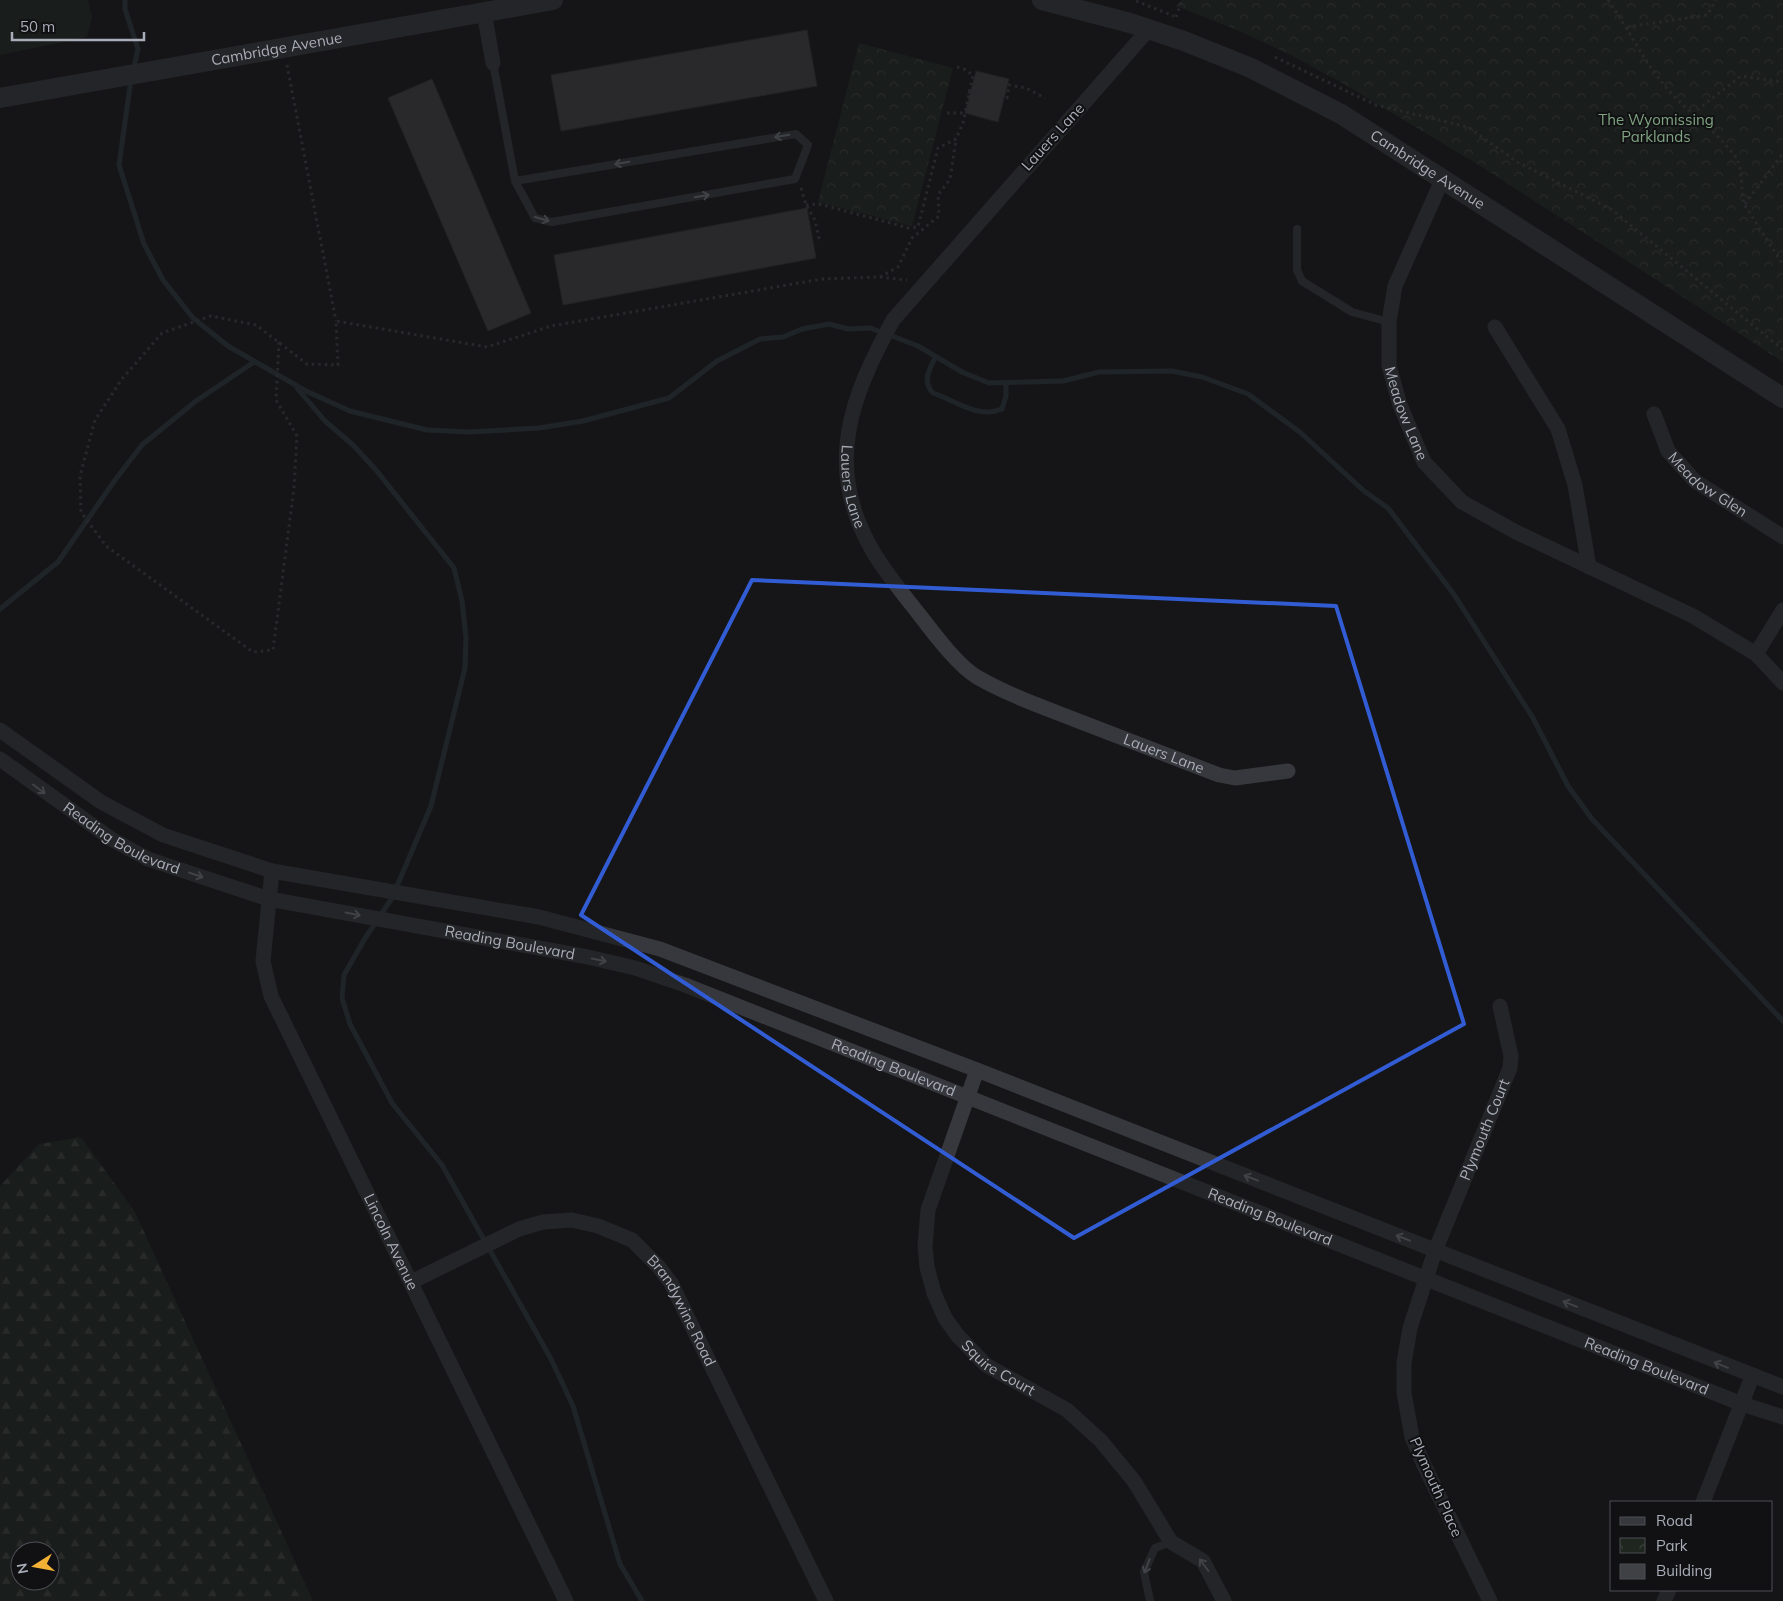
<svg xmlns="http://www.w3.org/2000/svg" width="1783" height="1601" font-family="Mulish,sans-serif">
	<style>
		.green { fill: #1e261f }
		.forest { fill: url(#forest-firs); fill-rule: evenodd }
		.park { fill: url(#park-crowns) }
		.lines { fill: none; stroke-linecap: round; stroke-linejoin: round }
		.stream { stroke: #2c353c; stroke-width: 5 }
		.building { fill: #404145; stroke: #303034 }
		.path { stroke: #3d3f44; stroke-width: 3; stroke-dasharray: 2.5 4; stroke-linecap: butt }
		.service { stroke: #37383d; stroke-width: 8 }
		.minor { stroke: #37383d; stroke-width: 15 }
		.tertiary { stroke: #37383d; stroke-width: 20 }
		.oneway { stroke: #757881 }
		.marked { fill: none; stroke: #325cd3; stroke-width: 4; stroke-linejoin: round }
		.labels { text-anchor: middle; stroke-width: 4; stroke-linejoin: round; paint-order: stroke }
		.street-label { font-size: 15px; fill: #a8adb8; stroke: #111113 }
		.park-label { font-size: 15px; fill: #7fa381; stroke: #111113 }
	</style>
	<defs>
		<pattern id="forest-firs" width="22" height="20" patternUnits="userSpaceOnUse" patternTransform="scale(1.25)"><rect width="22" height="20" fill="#1e261f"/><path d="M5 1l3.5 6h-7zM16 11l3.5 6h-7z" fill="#3c433d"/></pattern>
		<pattern id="park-crowns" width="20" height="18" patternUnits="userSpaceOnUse" patternTransform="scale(1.25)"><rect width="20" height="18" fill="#1e261f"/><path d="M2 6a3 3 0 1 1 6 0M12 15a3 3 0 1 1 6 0" fill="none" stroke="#3c433d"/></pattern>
	</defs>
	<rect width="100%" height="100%" fill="#161618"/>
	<path class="green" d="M0 0H88L92 17 87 37 0 55Z"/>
	<path class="forest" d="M81 1137 135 1212 313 1601H0V1186L39 1144ZM20 1551H50V1581H20Z"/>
	<g class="park">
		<path d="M1182 0H1783V362L1482 167 1344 84 1291 55 1235 29 1176 6Z"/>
		<path d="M859 43 953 68 912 226 818 202Z"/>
	</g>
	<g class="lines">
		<g class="stream">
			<path d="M125 0V9L138 49 133 71"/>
			<path d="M131 79 119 165 144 244 163 280 193 318 228 346 306 391 350 411 427 430 469 432 539 428 583 421 669 398 717 361 760 339 783 337 802 329 829 324 848 329 870 328 887 334 918 346 962 372 989 383 1063 381 1099 372 1172 371 1202 377 1248 394 1301 433 1364 491 1388 508 1453 593 1533 718 1568 786 1592 819 1783 1021"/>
			<path d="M935 358C929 370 922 382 933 393 956 401 978 419 1002 409L1006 396V384"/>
			<path d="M297 388 325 421 353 445 376 470 454 568 462 601 466 637 465 668 431 806 392 898 364 940 344 975 342 998 350 1024 392 1103 442 1165 551 1359 573 1406 620 1564 642 1601"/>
			<path d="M0 609 58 562 115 480 142 445 196 401 254 362"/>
		</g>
	</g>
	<g class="building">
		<path d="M807 30 817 86 561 131 551 75Z"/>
		<path d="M976 71 1009 79 998 122 965 113Z"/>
		<path d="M432 79 531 313 488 331 388 98Z"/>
		<path d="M807 208 816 258 563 305 554 255Z"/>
	</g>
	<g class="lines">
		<g class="path">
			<path d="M1608 0C1628 28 1643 60 1665 86 1686 112 1715 129 1735 156 1744 170 1740 189 1744 204L1783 265"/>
			<path d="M1136 1 1174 16"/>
			<path d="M1176 17 1182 0"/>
			<path d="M1627 27 1707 15 1716 0"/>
			<path d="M1275 57 1376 105 1468 127 1517 162 1611 209 1783 350"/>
			<path d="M287 65 336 321"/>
			<path d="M968 92 1007 98 1009 85 1026 88 1045 98"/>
			<path d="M947 113H963"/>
			<path d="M1692 114 1741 76 1783 82"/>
			<path d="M801 188 806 205 815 220 820 243"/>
			<path d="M1745 204 1783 153"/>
			<path d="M806 205 819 204 909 228 918 227 938 148 956 139 963 123 973 75 964 69 957 67"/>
			<path d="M880 277 898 267 912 238 939 216 938 195 950 179 956 140"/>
			<path d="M279 342 276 400 297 436 294 488 273 650 253 652 106 546 81 512 80 476 95 420 122 379 162 333 211 316 256 325 307 364 338 365 336 321 487 347 551 326 822 279 879 277 907 280"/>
		</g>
		<g class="service">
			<path d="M493 63 515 181 535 218 552 222 795 179 808 145 796 134 515 181"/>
			<path d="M1297 229V270L1302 281 1352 312 1389 322"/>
			<path d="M1150 1601 1144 1572 1155 1548 1171 1542"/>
		</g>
		<g class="minor">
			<path d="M484 12 493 63"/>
			<path id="s1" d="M1149 29 893 320C851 397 824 465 871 548 882 568 897 586 911 604 927 624 955 664 977 677 1010 696 1046 708 1081 722 1127 740 1173 757 1219 775L1235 778 1288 771"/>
			<path id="s2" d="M1443 178 1395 286 1389 322V366L1400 405 1424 462 1462 502 1516 532 1693 616 1756 654 1783 683"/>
			<path d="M1495 327 1558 429 1575 485 1589 567"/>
			<path id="s3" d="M1654 414 1668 451 1695 481 1783 537"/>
			<path d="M1756 654 1783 610"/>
			<path d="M0 730 101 802 163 835 272 871 539 917 660 949 977 1070 1783 1387"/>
			<path id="s4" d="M0 759 113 840 148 859 202 877 269 899 588 957 635 968 685 985 1742 1404 1783 1417"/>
			<path id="s5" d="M272 871 263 961 271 996 566 1601"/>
			<path id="s6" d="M977 1070 928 1210 925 1246 927 1267 934 1293 945 1318 958 1336 986 1365 1067 1410 1101 1441 1134 1481 1171 1542 1203 1561 1224 1601"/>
			<path id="s7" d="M411 1282 519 1229 543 1222 572 1220 598 1226 632 1240 658 1266 671 1283 826 1601"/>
			<path d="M1703 1502 1752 1377"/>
			<path id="s8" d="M1490 1601 1424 1465 1412 1437 1404 1393V1363L1410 1328 1435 1251 1510 1068 1511 1056 1500 1006"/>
			<path d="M1664 1601 1669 1590"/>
		</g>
		<g class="tertiary">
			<path id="s9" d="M1042 0 1130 23 1184 41 1251 68 1341 114 1783 398"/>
			<path id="s10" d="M0 98 553 0"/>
		</g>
	</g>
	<defs><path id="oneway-shaft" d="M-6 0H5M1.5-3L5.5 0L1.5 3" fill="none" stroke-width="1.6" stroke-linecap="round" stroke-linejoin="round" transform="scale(1.25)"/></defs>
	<g class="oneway">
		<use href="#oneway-shaft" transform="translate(782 136) rotate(170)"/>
		<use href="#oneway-shaft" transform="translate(622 163) rotate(170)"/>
		<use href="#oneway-shaft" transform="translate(702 196) rotate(-10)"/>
		<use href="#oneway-shaft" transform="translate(542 219) rotate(16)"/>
		<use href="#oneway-shaft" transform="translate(39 789) rotate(37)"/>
		<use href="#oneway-shaft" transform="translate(196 875) rotate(19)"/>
		<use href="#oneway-shaft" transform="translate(353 914) rotate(11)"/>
		<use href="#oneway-shaft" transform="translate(599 960) rotate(12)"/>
		<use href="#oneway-shaft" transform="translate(1251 1178) rotate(-159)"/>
		<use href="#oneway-shaft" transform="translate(1403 1238) rotate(-159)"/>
		<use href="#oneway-shaft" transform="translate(1570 1304) rotate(-158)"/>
		<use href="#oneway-shaft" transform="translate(1721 1365) rotate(-158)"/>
		<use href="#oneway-shaft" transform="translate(1204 1565) rotate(-127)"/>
		<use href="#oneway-shaft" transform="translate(1147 1566) rotate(111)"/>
	</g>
	<path d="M0 0H1783V1601H0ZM752 580 1336 606 1464 1024 1074 1238 581 915Z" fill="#161618" fill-opacity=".55" fill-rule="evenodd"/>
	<path class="marked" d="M752 580 1336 606 1464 1024 1074 1238 581 915Z"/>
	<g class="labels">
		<g class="street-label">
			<text dy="5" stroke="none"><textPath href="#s10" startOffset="281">Cambridge Avenue</textPath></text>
			<text transform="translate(1053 137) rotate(-48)" y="5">Lauers Lane</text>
			<text dy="5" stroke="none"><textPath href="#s9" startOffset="424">Cambridge Avenue</textPath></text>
			<text dy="5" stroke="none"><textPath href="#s2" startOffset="249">Meadow Lane</textPath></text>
			<text dy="5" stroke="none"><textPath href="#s3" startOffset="92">Meadow Glen</textPath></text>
			<text dy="5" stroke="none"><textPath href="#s1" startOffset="564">Lauers Lane</textPath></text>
			<text dy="5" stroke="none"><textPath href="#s1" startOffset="999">Lauers Lane</textPath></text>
			<text dy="5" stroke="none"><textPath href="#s4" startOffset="146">Reading Boulevard</textPath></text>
			<text dy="5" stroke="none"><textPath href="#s4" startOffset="551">Reading Boulevard</textPath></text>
			<text dy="5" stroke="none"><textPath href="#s4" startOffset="956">Reading Boulevard</textPath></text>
			<text dy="5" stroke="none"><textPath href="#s8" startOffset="504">Plymouth Court</textPath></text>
			<text dy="5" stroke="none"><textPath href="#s4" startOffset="1361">Reading Boulevard</textPath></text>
			<text dy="5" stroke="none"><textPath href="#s5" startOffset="400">Lincoln Avenue</textPath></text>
			<text dy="5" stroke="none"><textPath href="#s7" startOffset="325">Brandywine Road</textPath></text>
			<text dy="5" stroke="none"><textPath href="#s6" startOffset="334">Squire Court</textPath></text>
			<text dy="5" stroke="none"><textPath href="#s4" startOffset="1766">Reading Boulevard</textPath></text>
			<text transform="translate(1436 1487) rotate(66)" y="5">Plymouth Place</text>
		</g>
		<g class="park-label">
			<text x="1656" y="125">The Wyomissing<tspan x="1656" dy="17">Parklands</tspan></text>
		</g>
	</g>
	<rect x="1610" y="1501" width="162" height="90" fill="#111113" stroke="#4d4f55"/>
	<rect x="1620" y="1517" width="25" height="8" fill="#37383d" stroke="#4d4f55"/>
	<text x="1656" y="1526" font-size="15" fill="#a8adb8">Road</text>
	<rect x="1620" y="1538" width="25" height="15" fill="url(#park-crowns)" stroke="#4d4f55"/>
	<text x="1656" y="1551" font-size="15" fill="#a8adb8">Park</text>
	<rect x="1620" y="1564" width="25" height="15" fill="#404145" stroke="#4d4f55"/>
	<text x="1656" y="1576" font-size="15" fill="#a8adb8">Building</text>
	<g transform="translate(35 1566) rotate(259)"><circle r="24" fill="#111113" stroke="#4d4f55"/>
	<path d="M0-4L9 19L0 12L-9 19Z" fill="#f2b134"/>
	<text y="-8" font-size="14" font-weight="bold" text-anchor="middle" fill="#a8adb8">N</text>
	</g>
	<path d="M12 32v8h132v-8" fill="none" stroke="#a8adb8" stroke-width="2.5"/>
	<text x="20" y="32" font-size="15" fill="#a8adb8" stroke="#111113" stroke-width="4" paint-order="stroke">50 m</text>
</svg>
